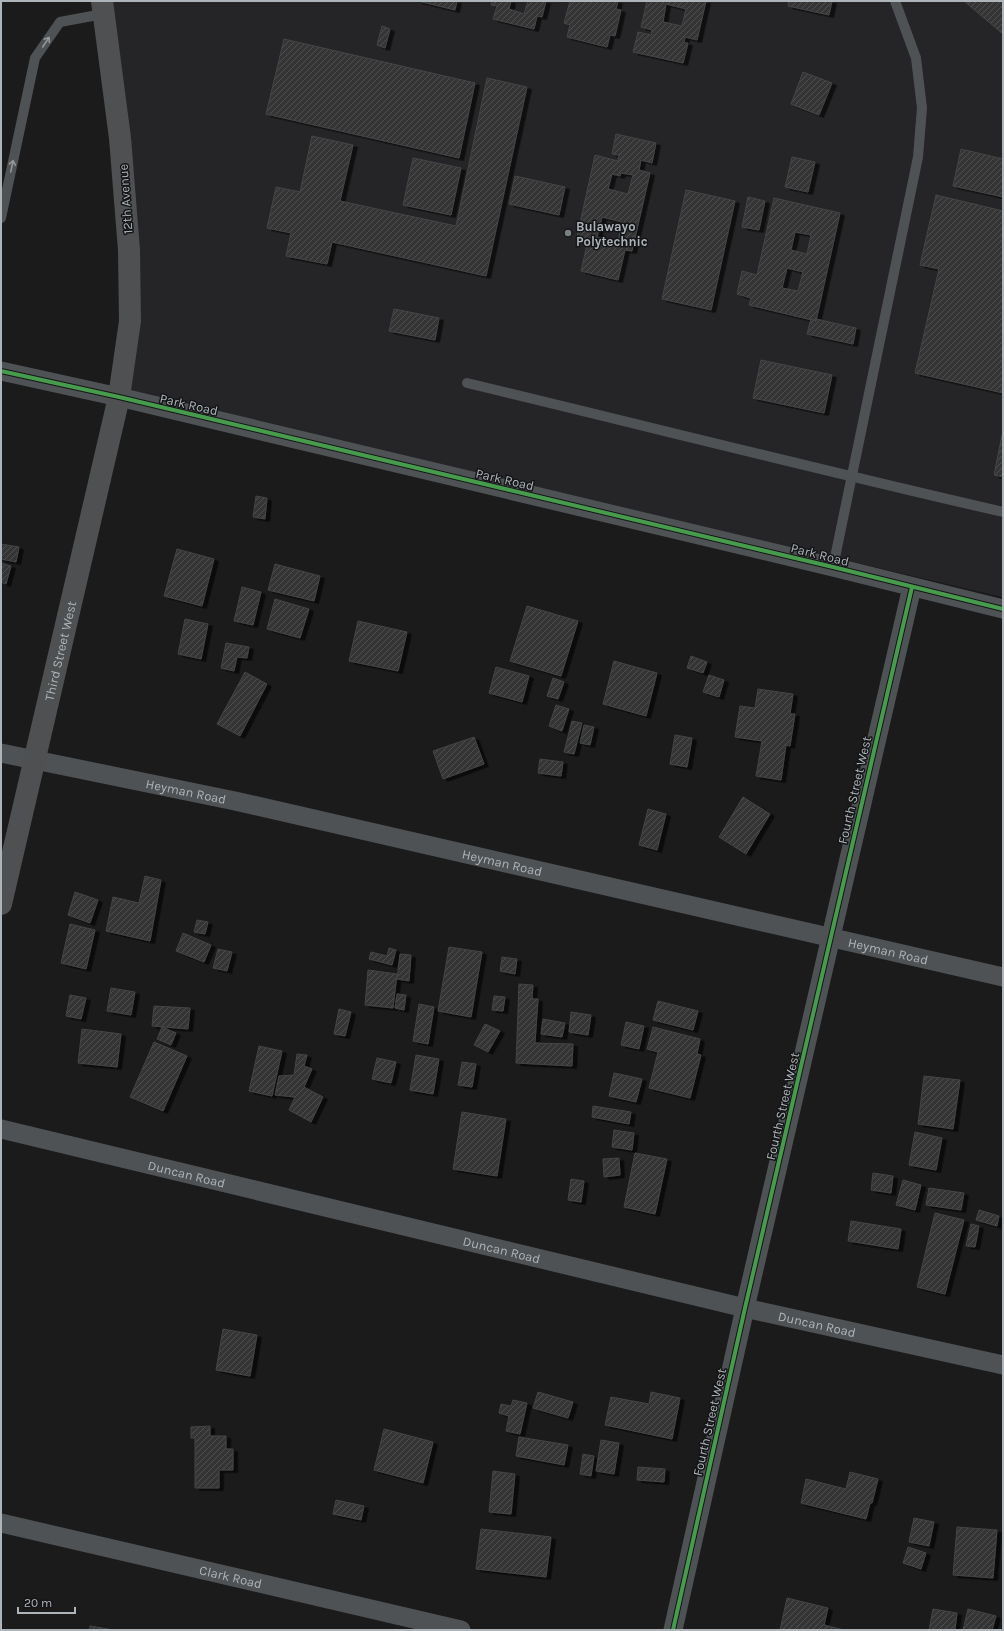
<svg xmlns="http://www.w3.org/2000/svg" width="1004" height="1631" font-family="Karla,sans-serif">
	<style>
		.built { fill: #252527 }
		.building { fill: url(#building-hatch); stroke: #434647; fill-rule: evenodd; filter: url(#shadow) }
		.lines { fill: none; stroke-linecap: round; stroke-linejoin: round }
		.service { stroke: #4f5254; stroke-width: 10 }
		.minor { stroke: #4f5254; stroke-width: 19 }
		.secondary { stroke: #4e5051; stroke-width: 22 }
		.cycleway-casing { stroke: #151517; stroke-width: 6 }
		.cycleway { stroke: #469c4c; stroke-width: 4 }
		.oneway { stroke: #91979b }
		.poi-dot { fill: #7a7f82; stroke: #151517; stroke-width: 1.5 }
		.labels { text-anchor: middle; stroke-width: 3; stroke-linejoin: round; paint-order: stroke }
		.street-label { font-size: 13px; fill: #adb5ba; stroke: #151517 }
		.poi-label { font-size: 13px; font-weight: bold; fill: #adb5ba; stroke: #151517; text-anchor: start }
	</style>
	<defs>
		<pattern id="building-hatch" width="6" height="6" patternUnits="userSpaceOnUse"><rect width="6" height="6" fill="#343435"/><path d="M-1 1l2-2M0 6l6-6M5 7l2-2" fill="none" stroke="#4f4f50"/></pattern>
		<filter id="shadow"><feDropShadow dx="4.5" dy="2.5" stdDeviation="0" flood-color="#0009"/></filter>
	</defs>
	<rect width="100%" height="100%" fill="#1b1b1b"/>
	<path class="built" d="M110 1H1003V597L128 393Z"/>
	<g class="building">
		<path d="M418 1H457L455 10Z"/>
		<path d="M492 1H511L509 9 524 14 528 1H546L542 17 537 16 534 29 493 19 497 6 491 5Z"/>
		<path d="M570 1H618L616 9 621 10 615 36 610 35 607 47 567 37 570 25 564 23Z"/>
		<path d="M647 1H706L697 40 685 37 684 43H688L683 63 633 52 638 32 651 35 652 30 641 27ZM666 4 686 9 682 26 663 22Z"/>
		<path d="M789 1H832L829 15 788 6Z"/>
		<path d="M964 1H1003V34Z"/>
		<path d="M382 26 390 29 385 48 377 45Z"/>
		<path d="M284 39 475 83 459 158 266 114Z"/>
		<path d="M803 72 832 83 819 115 791 104Z"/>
		<path d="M487 78 527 87 486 276 332 242 327 264 286 256 291 233 267 228 276 187 300 192 312 136 353 145 340 201 456 226Z"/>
		<path d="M616 134 656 143 652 163 641 160 639 170 650 173 632 251 625 250 618 280 581 271 588 240 577 237 595 155 618 161 619 155 612 154ZM621 173 633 175 628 194 608 189 612 174 620 176ZM602 217 622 222 618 242 597 237Z"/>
		<path d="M961 149 1003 159V197L953 186Z"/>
		<path d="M792 157 815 162 808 192 785 187Z"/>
		<path d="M413 158 461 168 451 215 403 205Z"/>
		<path d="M515 176 565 187 559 215 509 204Z"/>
		<path d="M686 190 735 201 711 310 662 299Z"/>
		<path d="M936 195 1003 211V393L915 373 939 269 920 265Z"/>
		<path d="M748 197 765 201 759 230 742 227Z"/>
		<path d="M774 198 840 213 816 321 749 305 751 298 737 294 742 271 757 275ZM795 232 811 235 807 254 791 250ZM787 268 803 272 798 291 782 288Z"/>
		<path d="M394 309 439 318 435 340 389 331Z"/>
		<path d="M811 319 816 321V319L856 328 853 344 807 334Z"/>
		<path d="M761 360 832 375 824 413 753 398Z"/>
		<path d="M1003 430V477L994 475Z"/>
		<path d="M256 496 267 498 265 519 253 517Z"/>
		<path d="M1 544 19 547 16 562 1 559Z"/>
		<path d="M177 549 214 559 202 606 164 596Z"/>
		<path d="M1 563 11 566 6 584 1 582Z"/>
		<path d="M275 564 320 576 314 601 268 590Z"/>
		<path d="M242 587 261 592 253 625 234 621Z"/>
		<path d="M275 599 309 609 300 638 267 629Z"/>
		<path d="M527 606 578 621 561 676 510 661Z"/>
		<path d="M185 619 208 624 201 659 178 654Z"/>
		<path d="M358 621 407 632 398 671 349 661Z"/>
		<path d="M226 643 249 647 247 658 237 657 234 671 221 668Z"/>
		<path d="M691 656 707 662 703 673 687 668Z"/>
		<path d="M614 661 657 673 646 716 603 704Z"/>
		<path d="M496 667 529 676 522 702 489 693Z"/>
		<path d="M245 672 267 684 240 736 217 724Z"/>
		<path d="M709 675 724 680 719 697 703 692Z"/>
		<path d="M553 678 564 682 558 699 547 696Z"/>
		<path d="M758 689 793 694 790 714H795L790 746 786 745 781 780 756 776 762 741 735 737 740 706 755 708Z"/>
		<path d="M556 705 569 709 562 731 549 726Z"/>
		<path d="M572 721 582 723 574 754 564 752Z"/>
		<path d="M584 725 594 727 590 745 580 743Z"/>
		<path d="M675 735 692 738 687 767 670 764Z"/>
		<path d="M474 737 484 764 443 779 433 751Z"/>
		<path d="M540 759 563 762 561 776 538 773Z"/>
		<path d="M743 797 770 814 746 854 719 837Z"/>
		<path d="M648 809 666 814 657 850 639 845Z"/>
		<path d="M145 876 161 880 150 941 106 931 113 897 139 903Z"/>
		<path d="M75 892 98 900 90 923 68 915Z"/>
		<path d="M197 920 208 922 205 934 194 932Z"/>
		<path d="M70 924 95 930 86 969 61 963Z"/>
		<path d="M183 933 211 945 204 962 176 951Z"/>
		<path d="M449 947 482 952 471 1017 438 1011Z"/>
		<path d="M389 948 396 950 392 965 369 959 371 952 387 956Z"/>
		<path d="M218 949 232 952 227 971 213 968Z"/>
		<path d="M400 954 411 955 409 981 397 979Z"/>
		<path d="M502 957 517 959 515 974 500 971Z"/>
		<path d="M368 970 397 974 393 1008 365 1005Z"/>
		<path d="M519 984 533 985 532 999H538L535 1043 573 1044 572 1066 516 1063Z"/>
		<path d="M111 988 135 992 131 1015 107 1011Z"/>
		<path d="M397 994 406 995 404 1010 395 1008Z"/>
		<path d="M70 995 86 998 81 1019 66 1016Z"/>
		<path d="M494 996 505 997 503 1011 492 1010Z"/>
		<path d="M658 1001 698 1011 693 1030 653 1020Z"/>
		<path d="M419 1004 434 1007 428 1044 413 1041Z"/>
		<path d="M154 1006 190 1008 188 1029 152 1026Z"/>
		<path d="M339 1009 351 1012 345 1036 334 1034Z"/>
		<path d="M571 1012 591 1015 588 1035 569 1032Z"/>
		<path d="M543 1019 565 1023 562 1037 541 1034Z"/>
		<path d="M626 1022 644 1026 639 1049 621 1045Z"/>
		<path d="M485 1024 500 1031 488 1052 474 1045Z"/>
		<path d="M162 1027 176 1033 171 1045 157 1039Z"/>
		<path d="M653 1027 700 1039 697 1054 701 1055 690 1098 649 1088 658 1052 647 1049Z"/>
		<path d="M82 1029 121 1034 117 1067 78 1063Z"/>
		<path d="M154 1042 187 1056 163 1111 130 1097Z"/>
		<path d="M259 1046 282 1051 272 1096 249 1091Z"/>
		<path d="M297 1054 307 1055 304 1066 312 1069 304 1087 323 1097 311 1122 289 1110 295 1097 275 1095 279 1076 294 1075Z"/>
		<path d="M416 1055 439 1059 433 1094 410 1090Z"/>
		<path d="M377 1058 396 1062 391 1083 372 1079Z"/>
		<path d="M462 1062 476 1064 472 1087 458 1085Z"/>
		<path d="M614 1073 642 1079 636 1102 609 1096Z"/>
		<path d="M924 1076 960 1080 953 1129 918 1124Z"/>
		<path d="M593 1106 631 1112 629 1124 592 1117Z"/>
		<path d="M462 1112 506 1119 497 1176 453 1169Z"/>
		<path d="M614 1130 634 1133 632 1150 612 1147Z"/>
		<path d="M915 1132 942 1138 936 1170 909 1165Z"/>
		<path d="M635 1153 667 1159 655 1214 624 1207Z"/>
		<path d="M619 1158 620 1175 604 1177 603 1159Z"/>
		<path d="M873 1173 893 1176 891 1193 871 1190Z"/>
		<path d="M571 1179 584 1181 581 1202 568 1200Z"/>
		<path d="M903 1180 921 1185 915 1210 896 1205Z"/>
		<path d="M929 1188 964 1193 961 1210 926 1205Z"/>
		<path d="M979 1210 999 1216 997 1226 976 1220Z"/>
		<path d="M935 1213 964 1220 945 1294 917 1287Z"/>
		<path d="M851 1221 901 1229 898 1249 848 1241Z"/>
		<path d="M971 1224 979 1226 975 1247 966 1246Z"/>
		<path d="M223 1329 257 1335 250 1376 216 1370Z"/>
		<path d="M538 1392 573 1402 568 1418 533 1408Z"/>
		<path d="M651 1392 680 1398 672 1439 605 1425 611 1397 649 1404Z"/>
		<path d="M513 1400 527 1403 520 1434 506 1431 509 1416 499 1413 501 1404 511 1406Z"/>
		<path d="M210 1426V1436H226V1449H233V1470H219V1488H195V1438H191V1427Z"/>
		<path d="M384 1429 433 1442 423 1483 374 1470Z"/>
		<path d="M519 1437 568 1445 564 1465 516 1456Z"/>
		<path d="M601 1440 619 1443 614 1474 596 1471Z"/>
		<path d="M583 1454 594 1456 591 1476 580 1474Z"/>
		<path d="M638 1467 665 1469 664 1482 637 1480Z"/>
		<path d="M493 1471 515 1474 511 1514 489 1512Z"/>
		<path d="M850 1472 878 1479 872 1503H870L866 1519 801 1503 806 1479 846 1489Z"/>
		<path d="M336 1500 364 1506 361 1520 333 1514Z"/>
		<path d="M914 1518 934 1522 929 1546 909 1542Z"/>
		<path d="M957 1527 997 1530 993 1578 953 1575Z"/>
		<path d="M481 1529 551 1537 546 1577 476 1569Z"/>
		<path d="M908 1547 926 1553 921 1569 903 1563Z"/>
		<path d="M787 1598 828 1608 824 1625 844 1630H780Z"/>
		<path d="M933 1609 957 1613 955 1630H929Z"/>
		<path d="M968 1609 996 1616 992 1630H963Z"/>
		<path d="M90 1626 114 1630H89Z"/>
	</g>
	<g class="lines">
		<g class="service">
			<path d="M1 218 35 58 60 22 103 14"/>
			<path d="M467 383C646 426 824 471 1003 512"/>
			<path d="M833 567 918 157 922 108 916 58 895 1"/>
		</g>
		<g class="minor">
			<path d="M1 371 119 397 833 567 1003 609"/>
			<path id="s1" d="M1 753 235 801 1003 977"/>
			<path id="s2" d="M1 1129 745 1308 1003 1365"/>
			<path id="s3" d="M1 1523 461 1630"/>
			<path d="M673 1630 745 1308 912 587"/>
		</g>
		<path class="secondary" id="s4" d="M1 904 119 397 130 321 129 250 120 138 102 1"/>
		<g class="cycleway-casing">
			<g id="cycleway">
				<path d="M1 371 119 397 833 567 1003 609"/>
				<path d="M673 1630 745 1308 912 587"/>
			</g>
		</g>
		<use href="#cycleway" class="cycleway"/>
	</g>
	<defs><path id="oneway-shaft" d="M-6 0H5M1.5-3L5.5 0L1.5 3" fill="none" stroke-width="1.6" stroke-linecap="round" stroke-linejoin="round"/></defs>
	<g class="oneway">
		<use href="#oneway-shaft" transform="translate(46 42) rotate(-56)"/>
		<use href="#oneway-shaft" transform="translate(12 166) rotate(-78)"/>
	</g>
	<circle class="poi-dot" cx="568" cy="233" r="4"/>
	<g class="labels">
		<g class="street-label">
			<text transform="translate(125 199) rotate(-94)" y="5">12th Avenue</text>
			<text transform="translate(189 404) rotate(13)" y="5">Park Road</text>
			<text transform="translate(505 479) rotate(13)" y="5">Park Road</text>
			<text transform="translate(820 554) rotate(14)" y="5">Park Road</text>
			<text dy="5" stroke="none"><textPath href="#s4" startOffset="260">Third Street West</textPath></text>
			<text transform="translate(854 790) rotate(-77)" y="5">Fourth Street West</text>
			<text dy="5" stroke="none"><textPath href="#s1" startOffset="189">Heyman Road</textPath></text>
			<text dy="5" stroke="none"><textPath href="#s1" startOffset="513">Heyman Road</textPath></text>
			<text dy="5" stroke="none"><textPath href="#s1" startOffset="909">Heyman Road</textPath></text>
			<text transform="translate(782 1106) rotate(-77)" y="5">Fourth Street West</text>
			<text dy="5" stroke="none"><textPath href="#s2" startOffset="191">Duncan Road</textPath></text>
			<text dy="5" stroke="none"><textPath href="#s2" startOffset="515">Duncan Road</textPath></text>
			<text dy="5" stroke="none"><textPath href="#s2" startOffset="839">Duncan Road</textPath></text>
			<text transform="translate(709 1422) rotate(-77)" y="5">Fourth Street West</text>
			<text dy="5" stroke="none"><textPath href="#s3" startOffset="236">Clark Road</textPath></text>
		</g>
		<g class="poi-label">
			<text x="576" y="231">Bulawayo<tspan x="576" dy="15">Polytechnic</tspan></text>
		</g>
	</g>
	<rect width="1004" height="1631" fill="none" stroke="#adb5ba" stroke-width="4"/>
	<path d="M18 1607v6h57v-6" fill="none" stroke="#adb5ba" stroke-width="2"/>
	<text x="24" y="1607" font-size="12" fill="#adb5ba" stroke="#151517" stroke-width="3" paint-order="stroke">20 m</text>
</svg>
